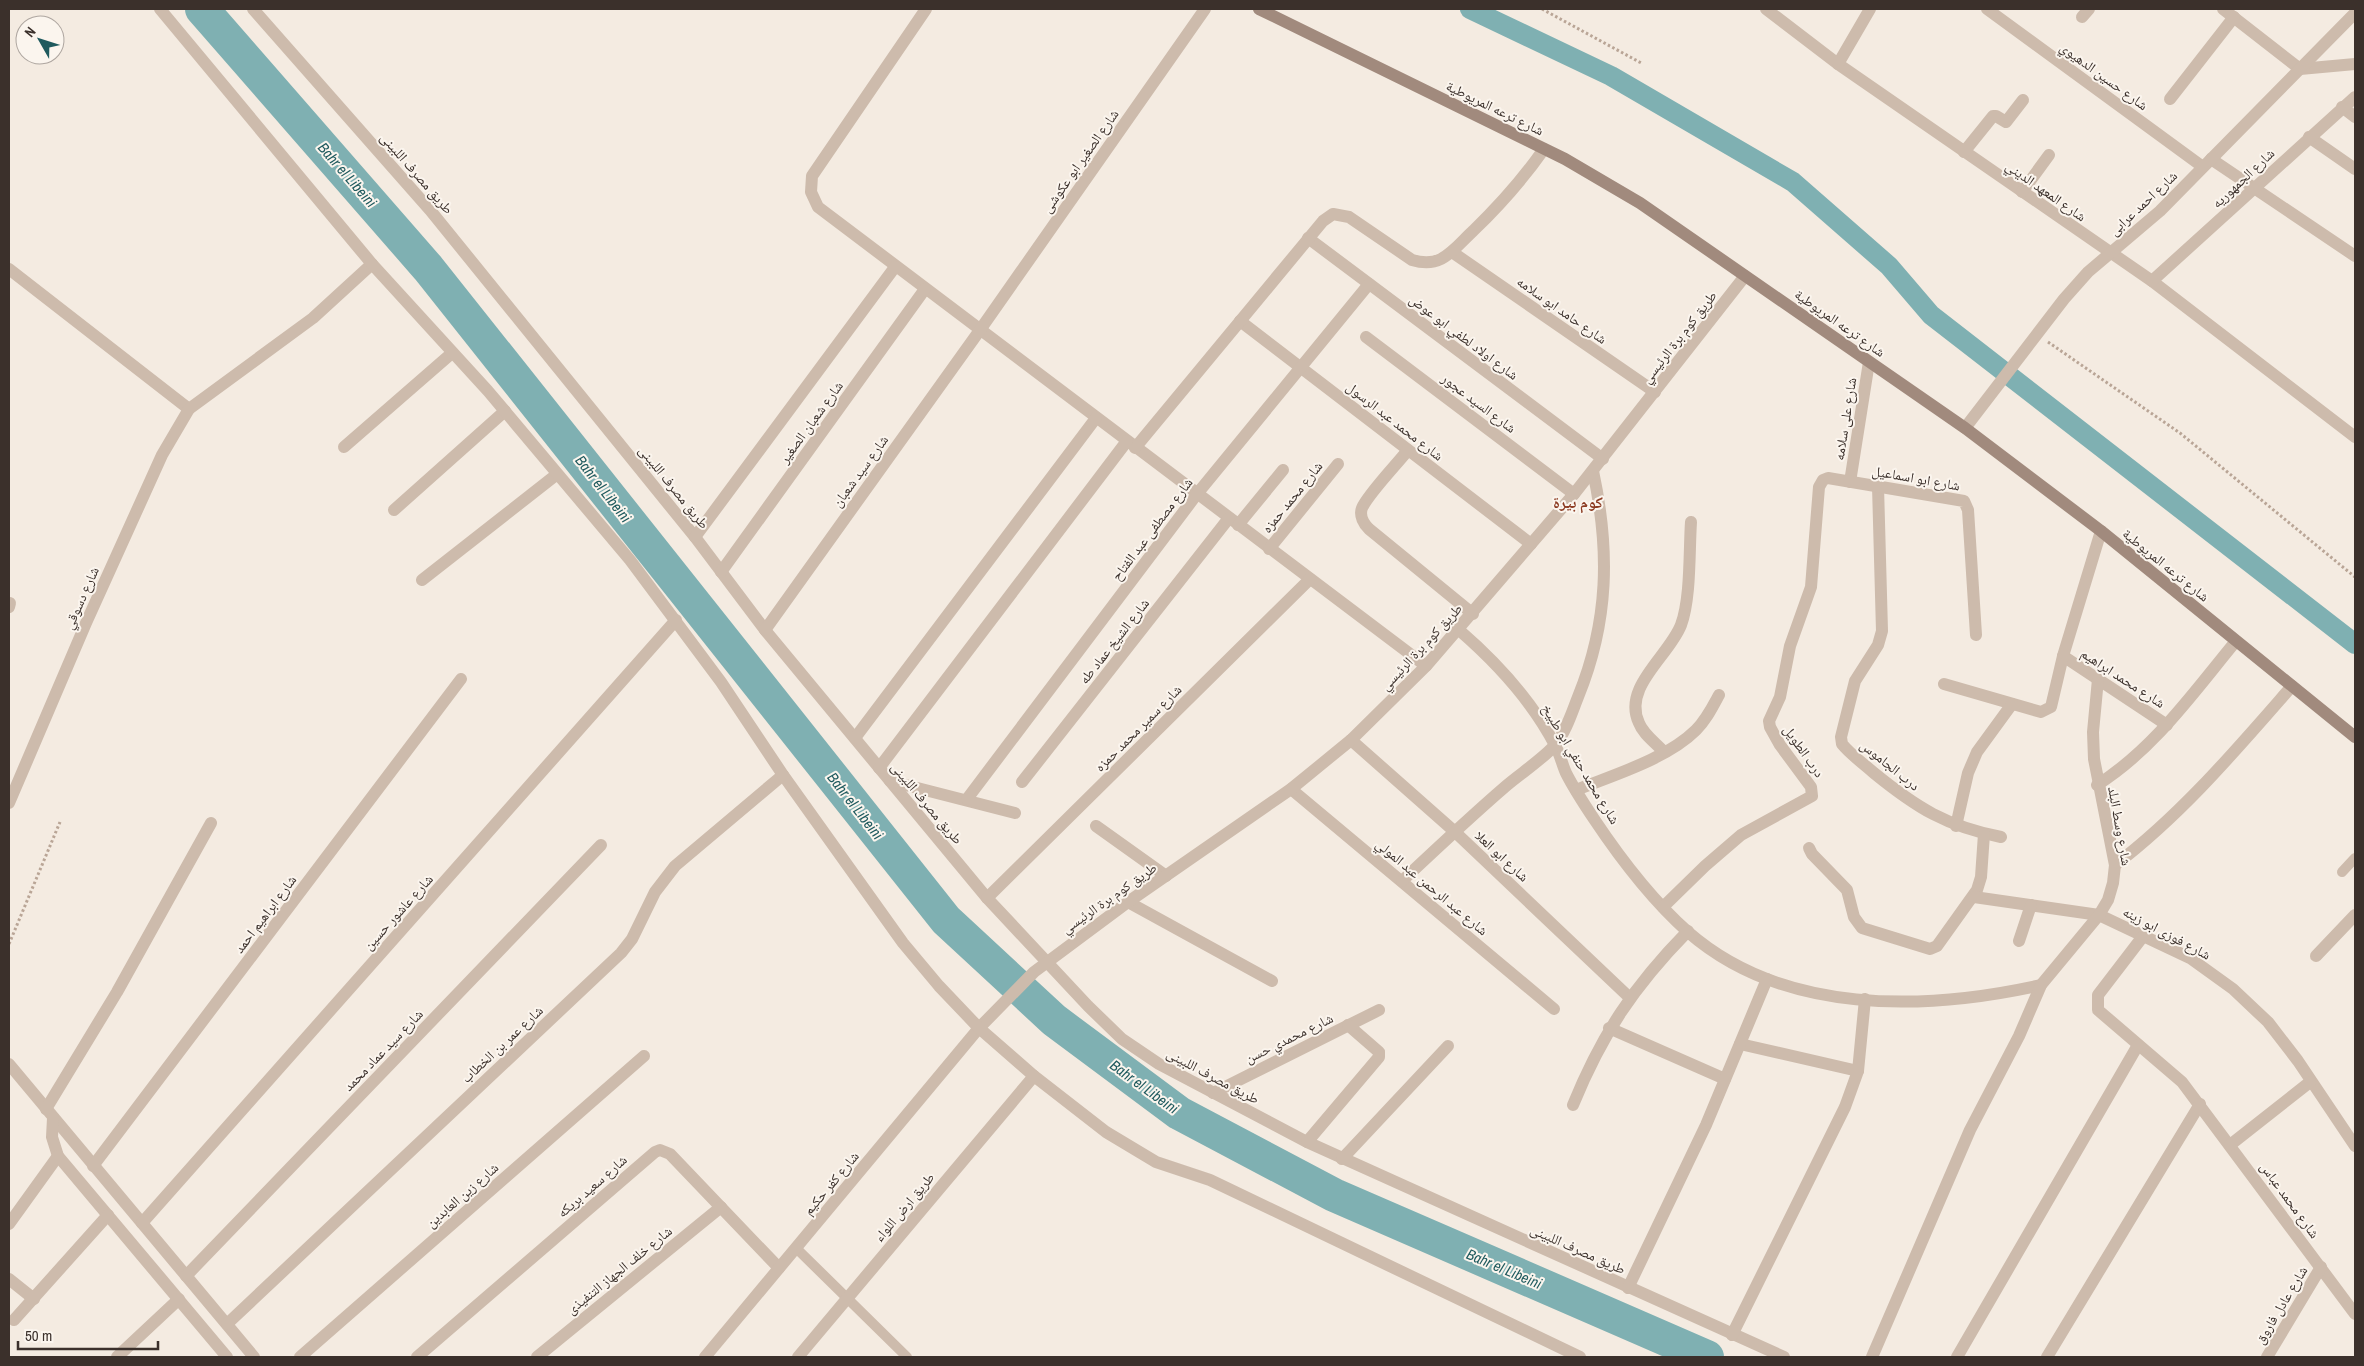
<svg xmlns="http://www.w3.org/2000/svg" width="2364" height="1366" font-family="'Archivo Narrow','Noto Naskh Arabic',sans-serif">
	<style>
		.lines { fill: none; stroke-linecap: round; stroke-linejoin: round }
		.canal { stroke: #7fb0b2; stroke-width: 20 }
		.river { stroke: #7fb0b2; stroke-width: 34 }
		.path { stroke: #b9a596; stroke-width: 3; stroke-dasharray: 2.5 2.5; stroke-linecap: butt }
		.service { stroke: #cdbbac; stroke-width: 10 }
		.minor { stroke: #cdbbac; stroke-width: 12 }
		.tertiary { stroke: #cdbbac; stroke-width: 12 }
		.secondary { stroke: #a18a7d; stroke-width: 12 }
		.labels { text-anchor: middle; stroke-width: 4; stroke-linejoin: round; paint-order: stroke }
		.street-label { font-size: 14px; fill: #3b302b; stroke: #fbf5ee }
		.water-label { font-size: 15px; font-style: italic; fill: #1f5a5e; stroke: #fbf5ee }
		.quarter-label { font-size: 16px; font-weight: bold; fill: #8c3b22; stroke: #fbf5ee }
	</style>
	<rect width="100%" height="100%" fill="#f4ebe1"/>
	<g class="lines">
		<path class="canal" d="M1470 9 1611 76 1793 182 1889 266 1931 315 2355 644"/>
		<path class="river" d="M202 9 428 268 946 920 1054 1020 1179 1113 1334 1195 1707 1357"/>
		<g class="path">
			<path d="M1542 9 1643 64"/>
			<path d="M2048 342 2180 433 2355 577"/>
			<path d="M9 944 60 822"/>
		</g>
		<g class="service">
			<path d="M2342 872 2355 858"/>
			<path d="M796 1248 907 1357"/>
		</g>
		<g class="minor">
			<path d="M253 9 430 210 695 537 765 630 987 898 1088 1006 1122 1039 1159 1064 1307 1142 1784 1357"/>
			<path d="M926 9 812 176 811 192 818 207 1426 666"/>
			<path d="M1766 9 1838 64 2152 281 2355 437"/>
			<path d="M1987 9 2203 167"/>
			<path d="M2223 9 2300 69 2355 64"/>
			<path d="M2082 17 2089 9"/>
			<path d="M1838 64 1870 9"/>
			<path d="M2170 99 2234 17"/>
			<path d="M2342 107 2355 117"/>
			<path d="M2309 137 2355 169"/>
			<path d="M1964 152 1993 116H1996L2006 122 2023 100"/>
			<path d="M2211 159 2355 256"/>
			<path d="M2022 192 2049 155"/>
			<path d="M1308 238 1603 459"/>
			<path d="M1452 252 1655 392"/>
			<path d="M9 269 189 409"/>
			<path d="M2152 281 2355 97"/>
			<path d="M1240 321 1531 544"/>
			<path d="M1366 337 1574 494"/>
			<path d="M344 447 452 353"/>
			<path d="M1135 448 1323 221 1333 214 1349 217 1412 260C1422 263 1431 264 1441 259 1454 252 1463 240 1473 231 1500 205 1523 179 1544 149"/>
			<path d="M1408 450C1398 463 1368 494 1362 508 1359 516 1364 524 1369 529L1473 614"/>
			<path d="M1850 482 1869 362"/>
			<path d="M1878 486 1882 631 1878 645 1855 681 1841 737 1842 744C1851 755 1864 764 1874 773 1917 808 1946 826 2001 837"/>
			<path d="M394 510 505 411"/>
			<path d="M1238 525 1283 470"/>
			<path d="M695 537 895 267"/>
			<path d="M1269 549 1338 464"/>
			<path d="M721 572 925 289"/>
			<path d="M422 580 556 475"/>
			<path d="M9 607 10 603"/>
			<path d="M765 630 980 330 1205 9"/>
			<path d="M1459 630C1496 662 1532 701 1555 745 1560 754 1562 764 1566 773 1574 789 1584 804 1594 819 1620 858 1652 900 1688 932 1783 1015 1924 1011 2041 985"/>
			<path d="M2063 656 2167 725"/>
			<path d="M1944 684 2041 712 2051 707 2063 656 2101 531"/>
			<path d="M855 738 1096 418"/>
			<path d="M1351 740 1454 831 1630 998"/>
			<path d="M1664 752C1656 743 1643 734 1639 723 1622 687 1669 656 1681 625 1691 598 1689 551 1691 522"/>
			<path d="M879 768 1127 441"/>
			<path d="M890 781 1015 813"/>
			<path d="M1022 782 1229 518"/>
			<path d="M2097 785C2154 749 2193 693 2236 641"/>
			<path d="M1291 789 1554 1009"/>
			<path d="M1576 790C1613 775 1667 759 1696 730 1706 720 1712 708 1719 695"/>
			<path d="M967 799 1197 494 1369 284"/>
			<path d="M9 803 86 623 162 455 189 409 313 318 372 264"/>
			<path d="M1096 826 1166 876"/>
			<path d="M1956 826 1968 773 1977 752 2012 704"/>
			<path d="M1809 848 1812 854 1847 890 1854 917 1862 928 1930 949 1937 946 1977 890 1981 877 1984 834"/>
			<path d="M2115 865C2182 814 2236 750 2292 686"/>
			<path d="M1402 881C1436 849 1470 817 1506 786 1520 774 1544 758 1555 745 1566 732 1572 712 1578 697 1609 621 1610 550 1593 471"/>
			<path d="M1974 897 2099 915 2190 958 2233 989 2268 1022 2298 1061 2355 1146"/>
			<path d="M987 898 1310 579"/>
			<path d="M1128 902 1272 981"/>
			<path d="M1663 907 1705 866 1741 835 1812 796 1811 787 1780 745 1770 727 1769 721 1780 697 1790 646 1811 587 1819 487 1823 480 1828 478 1964 501 1968 510 1976 635"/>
			<path d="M2144 935 2098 995V1010L2182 1082 2355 1314"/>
			<path d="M2019 941 2031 905"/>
			<path d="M2316 956 2355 915"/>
			<path d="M1609 1028 1725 1079"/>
			<path d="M1740 1044 1858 1071"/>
			<path d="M9 1064 254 1357"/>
			<path d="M1213 1093 1379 1010"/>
			<path d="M1573 1105C1602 1034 1634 986 1688 931"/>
			<path d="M46 1109 117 992 211 823"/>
			<path d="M53 1118 52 1137 58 1156 227 1357"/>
			<path d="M1307 1142 1379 1057V1052L1348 1025"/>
			<path d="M2230 1145 2310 1082"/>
			<path d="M1342 1159 1448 1046"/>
			<path d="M93 1166 461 679"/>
			<path d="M142 1223 676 620"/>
			<path d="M9 1224 58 1156"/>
			<path d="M186 1276 601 845"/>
			<path d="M9 1279 34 1299"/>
			<path d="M1628 1288 1706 1125 1767 979"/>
			<path d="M14 1320 108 1215"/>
			<path d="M227 1324 621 953 632 939 655 892 675 866 783 775"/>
			<path d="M1732 1335 1845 1107 1858 1071 1865 999"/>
			<path d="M117 1357 179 1299"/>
			<path d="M300 1357 644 1056"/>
			<path d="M417 1357 655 1152 660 1150 670 1154 779 1268"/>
			<path d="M537 1357 721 1207"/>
			<path d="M705 1357 979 1028 1034 972 1128 902 1291 789 1351 740 1426 666 1574 494 1745 276"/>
			<path d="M798 1357 1034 1076"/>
			<path d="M1872 1357 1970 1130 2019 1036 2041 985 2099 915 2108 900 2113 883 2115 865 2094 759 2093 732 2098 679"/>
			<path d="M1957 1357 2138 1045"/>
			<path d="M2047 1357 2200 1104"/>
			<path d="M2267 1357 2321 1267"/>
		</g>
		<g class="tertiary">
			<path d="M160 9 372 264 488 391 630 560 721 682 783 775 903 943 939 986 979 1028 1034 1076 1106 1132 1156 1162 1210 1180 1580 1357"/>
			<path d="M1965 428 2064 299 2088 272 2160 211 2355 13"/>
		</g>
		<path class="secondary" d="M1259 9 1565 159 1640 203 1965 428 2101 531 2355 737"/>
	</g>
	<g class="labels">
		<g class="street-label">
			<text transform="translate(2104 76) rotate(36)" y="5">شارع حسين الدهيوي</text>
			<text transform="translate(1495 108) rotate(26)" y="5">شارع ترعه المريوطية</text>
			<text transform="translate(1080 161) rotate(-55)" y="5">شارع الصغير ابو عكوشى</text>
			<text transform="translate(417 173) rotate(49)" y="5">طريق مصرف اللبينى</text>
			<text transform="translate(2243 178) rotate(-43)" y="5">شارع الجمهوريه</text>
			<text transform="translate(2046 191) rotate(35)" y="5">شارع المعهد الديني</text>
			<text transform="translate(2143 203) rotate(-43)" y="5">شارع احمد عرابى</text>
			<text transform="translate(1562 310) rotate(35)" y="5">شارع حامد ابو سلامه</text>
			<text transform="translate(1840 323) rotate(35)" y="5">شارع ترعه المريوطية</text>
			<text transform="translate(1464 337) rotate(37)" y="5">شارع اولاد لطفي ابو عوض</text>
			<text transform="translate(1679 337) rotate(-52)" y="5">طريق كوم برة الرئيسي</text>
			<text transform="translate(1479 403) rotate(37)" y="5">شارع السيد عجور</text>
			<text transform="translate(1845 419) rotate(-81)" y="5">شارع على سلامه</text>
			<text transform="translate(1395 421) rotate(38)" y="5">شارع محمد عبد الرسول</text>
			<text transform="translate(811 422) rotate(-54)" y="5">شارع شعبان الصغير</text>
			<text transform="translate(860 471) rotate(-54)" y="5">شارع سيد شعبان</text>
			<text transform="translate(1916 478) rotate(10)" y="5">شارع ابو اسماعيل</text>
			<text transform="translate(674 487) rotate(51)" y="5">طريق مصرف اللبينى</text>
			<text transform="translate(1292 497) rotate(-51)" y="5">شارع محمد حمزه</text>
			<text transform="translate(1152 529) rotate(-53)" y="5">شارع مصطفى عبد الفتاح</text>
			<text transform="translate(2166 565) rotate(39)" y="5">شارع ترعه المريوطية</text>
			<text transform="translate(81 598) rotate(-66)" y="5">شارع دسوقي</text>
			<text transform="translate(1114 641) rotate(-52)" y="5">شارع الشيخ عماد طه</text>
			<text transform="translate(1421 647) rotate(-47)" y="5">طريق كوم برة الرئيسي</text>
			<text transform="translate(2123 678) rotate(33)" y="5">شارع محمد ابراهيم</text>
			<text transform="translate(1138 728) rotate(-45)" y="5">شارع سمير محمد حمزه</text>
			<text transform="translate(1804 751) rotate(55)" y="5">درب الطويل</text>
			<text transform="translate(1581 764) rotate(59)" y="5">شارع محمد حنفي ابو طبيخ</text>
			<text transform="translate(1890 765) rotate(39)" y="5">درب الجاموس</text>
			<text transform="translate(927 803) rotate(50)" y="5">طريق مصرف اللبينى</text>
			<text transform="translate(2120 826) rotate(80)" y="5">شارع وسط البلد</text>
			<text transform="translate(1502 856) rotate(43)" y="5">شارع ابو العلا</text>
			<text transform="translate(1432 887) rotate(40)" y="5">شارع عبد الرحمن عبد المولي</text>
			<text transform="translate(1109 898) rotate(-35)" y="5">طريق كوم برة الرئيسي</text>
			<text transform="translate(398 912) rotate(-48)" y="5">شارع عاشور حسين</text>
			<text transform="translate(265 914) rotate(-53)" y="5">شارع ابراهيم احمد</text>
			<text transform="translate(2167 933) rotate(28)" y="5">شارع فوزى ابو زينه</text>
			<text transform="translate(1289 1038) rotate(-26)" y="5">شارع محمدي حسن</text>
			<text transform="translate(502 1044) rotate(-43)" y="5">شارع عمر بن الخطاب</text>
			<text transform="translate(383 1050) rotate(-46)" y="5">شارع سيد عماد محمد</text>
			<text transform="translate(1213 1076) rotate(28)" y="5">طريق مصرف اللبينى</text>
			<text transform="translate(831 1183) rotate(-50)" y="5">شارع كفر حكيم</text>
			<text transform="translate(592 1186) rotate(-41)" y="5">شارع سعيد بريكه</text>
			<text transform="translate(462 1195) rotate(-41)" y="5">شارع زين العابدين</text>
			<text transform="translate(2290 1200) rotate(54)" y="5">شارع محمد عباس</text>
			<text transform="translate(904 1207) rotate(-50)" y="5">طريق ارض اللواء</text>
			<text transform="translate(1578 1249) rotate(24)" y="5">طريق مصرف اللبينى</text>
			<text transform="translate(619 1270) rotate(-39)" y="5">شارع خلف الجهاز التنفيذى</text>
			<text transform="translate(2281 1305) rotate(-59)" y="5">شارع عادل فاروق</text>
		</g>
		<g class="water-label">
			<text transform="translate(347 175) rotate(49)" y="5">Bahr el Libeini</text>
			<text transform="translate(603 489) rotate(52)" y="5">Bahr el Libeini</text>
			<text transform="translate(855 806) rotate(52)" y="5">Bahr el Libeini</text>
			<text transform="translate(1144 1087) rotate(36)" y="5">Bahr el Libeini</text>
			<text transform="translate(1504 1269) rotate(23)" y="5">Bahr el Libeini</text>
		</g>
		<g class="quarter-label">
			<text x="1578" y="508">كوم بيرة</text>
		</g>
	</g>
	<rect width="2364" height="1366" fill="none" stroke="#3b302b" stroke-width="20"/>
	<g transform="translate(40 40) rotate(309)"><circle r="24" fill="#fbf5ee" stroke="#aea6a0"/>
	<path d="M0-4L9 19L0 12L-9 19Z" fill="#1f5a5e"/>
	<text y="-8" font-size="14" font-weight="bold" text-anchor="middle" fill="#3b302b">N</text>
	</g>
	<path d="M18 1341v8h140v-8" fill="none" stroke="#3b302b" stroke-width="2.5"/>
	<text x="25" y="1341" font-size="15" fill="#3b302b" stroke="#fbf5ee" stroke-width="4" paint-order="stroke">50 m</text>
</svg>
